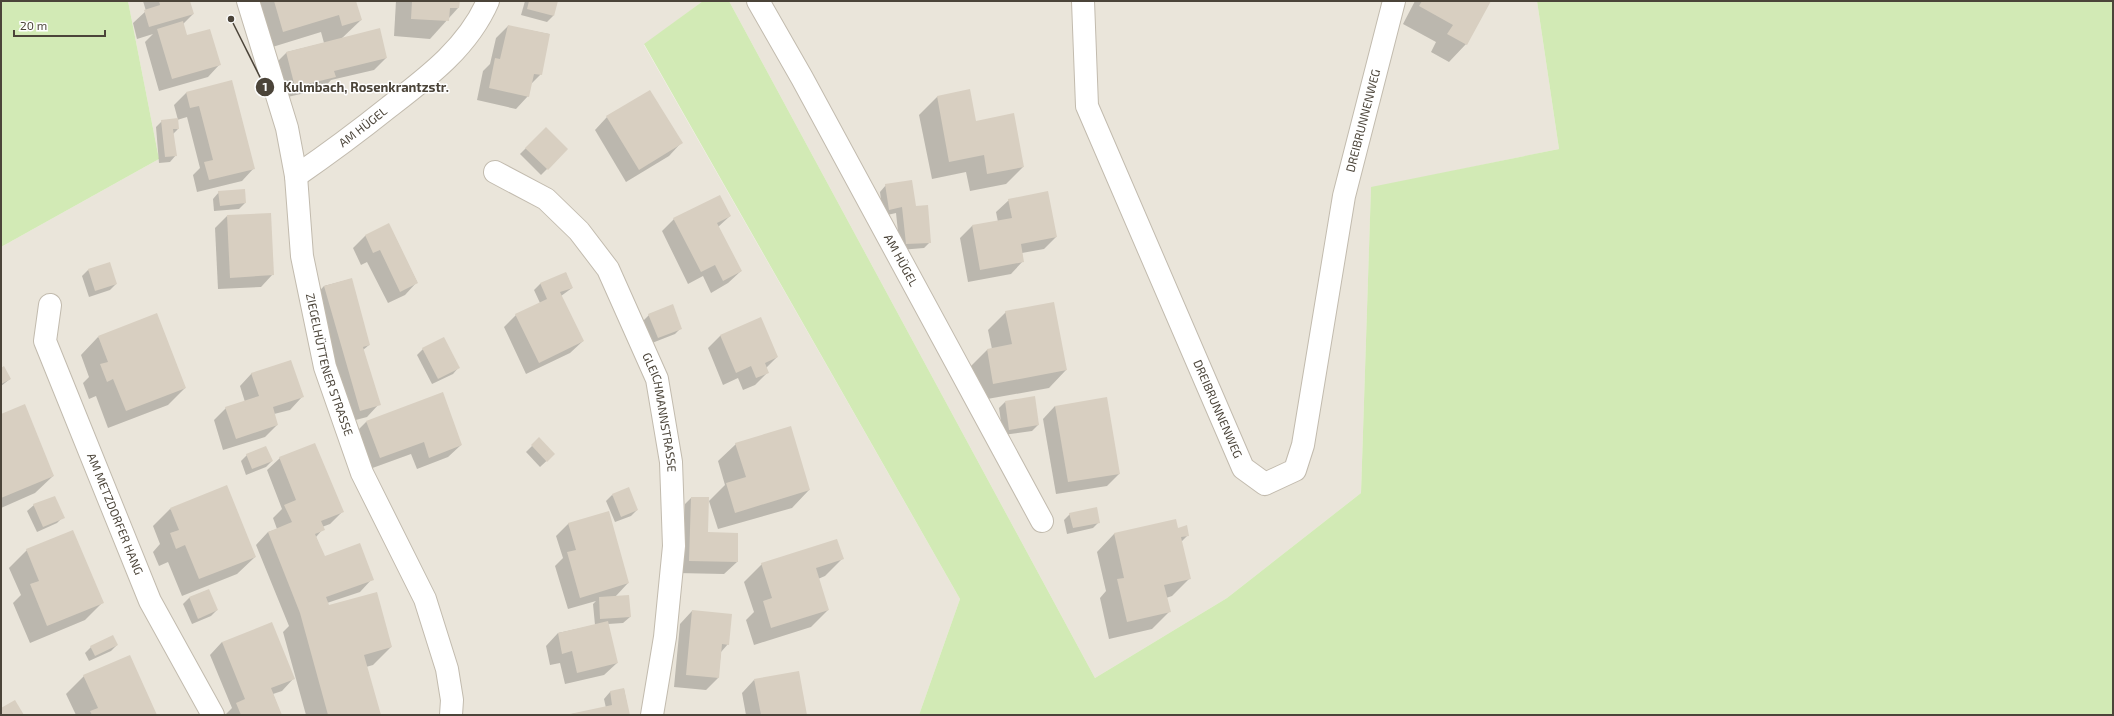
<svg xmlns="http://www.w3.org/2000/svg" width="2114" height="716" font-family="'Exo 2',sans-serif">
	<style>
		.residential { fill: #eae5da }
		.green { fill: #d2eab5 }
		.shadow { fill: #0003 }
		.building { fill: #d8cfc1 }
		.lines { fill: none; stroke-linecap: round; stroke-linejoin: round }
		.street-casing { stroke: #c2bbae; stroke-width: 24 }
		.street { stroke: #fff; stroke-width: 22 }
		.labels { text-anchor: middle; stroke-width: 3; stroke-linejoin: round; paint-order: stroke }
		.street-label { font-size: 12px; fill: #4b4439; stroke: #fff }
		.leader { fill: none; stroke: #4b4439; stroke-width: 1.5 }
		.callout-dot { fill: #4b4439; stroke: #fff; stroke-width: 1.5 }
		.mark-label { font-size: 12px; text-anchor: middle; font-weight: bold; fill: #fff }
		.callout-label { font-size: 13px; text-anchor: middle; font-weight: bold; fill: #4b4439; stroke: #fff; stroke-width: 3; stroke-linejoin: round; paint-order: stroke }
	</style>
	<rect width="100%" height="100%" fill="#f6f3ec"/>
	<g class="residential">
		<path d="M128 1H703L644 45 960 599 919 715H1V247L159 159Z"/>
		<path d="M729 1H1537L1559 149 1371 188 1361 493 1227 598 1095 678Z"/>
	</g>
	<g class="green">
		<path d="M1 1H128L159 159 1 247Z"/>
		<path d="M703 1H729L1095 678 1227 598 1361 493 1371 187 1559 149 1537 1H2113V715H919L960 599 644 44Z"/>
	</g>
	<g class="shadow">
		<path d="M143 1H189L193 14 183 24 187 37 220 64 208 77 159 91 145 42 153 34 137 39 133 23 146 11Z"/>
		<path d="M260 1H355L361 20 341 39 386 58 374 70 331 80 323 89 283 98 274 65 287 52 324 43 321 32 266 49 253 8Z"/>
		<path d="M396 1H459L458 8 430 39 394 36Z"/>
		<path d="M525 1H557L553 16 547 22 521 15Z"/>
		<path d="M1415 1H1490L1466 44 1449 62 1431 52 1436 42 1403 24Z"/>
		<path d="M508 26 549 34 541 74 531 84 528 96 516 109 477 100 483 71 490 64 496 38Z"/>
		<path d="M231 82 254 168 242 181 197 192 193 175 200 168 187 117 177 120 178 129 173 134 176 155 170 162 159 163 156 127 162 121 178 120 174 105 186 93Z"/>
		<path d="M969 90 975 122 1023 167 1006 184 970 191 966 172 932 179 919 115 937 97Z"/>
		<path d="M607 117 681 143 669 156 626 182 595 130Z"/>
		<path d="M546 128 567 149 541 175 520 154Z"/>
		<path d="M886 185 915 207 930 242 924 248 900 250 896 213 883 216 880 192Z"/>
		<path d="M219 192 245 203 239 209 214 211 213 199Z"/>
		<path d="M1009 200 1056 237 1044 249 1022 253 1023 261 1011 274 968 282 960 238 972 226 998 222 996 212Z"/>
		<path d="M227 216 273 274 261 287 218 289 215 228Z"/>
		<path d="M730 216 718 227 741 271 728 283 711 293 703 276 688 284 662 231 674 219Z"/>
		<path d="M389 225 417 282 405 295 388 303 367 262 361 265 353 248 365 236Z"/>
		<path d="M88 270 116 284 110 290 89 297 82 276Z"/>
		<path d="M566 273 572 288 561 296 583 341 570 353 526 374 504 327 516 315 540 303 534 290 540 284Z"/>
		<path d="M351 279 369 345 363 350 379 404 367 417 348 422 312 299 324 286Z"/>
		<path d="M1006 312 1066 370 1049 388 976 401 969 368 987 350 992 349 988 330Z"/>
		<path d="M649 315 681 328 675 334 652 343 643 321Z"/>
		<path d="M760 319 777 357 766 368 768 372 755 385 743 390 738 378 723 385 708 348 720 336Z"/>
		<path d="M98 337 185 388 168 405 108 428 96 396 89 399 83 383 89 377 81 355Z"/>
		<path d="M423 349 459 367 453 374 432 384 417 355Z"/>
		<path d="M1 369 10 379 1 386Z"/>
		<path d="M252 373 302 397 290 410 274 414 277 425 265 437 223 450 214 420 226 408 245 402 240 386Z"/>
		<path d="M1005 402 1038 425 1032 431 1003 435 999 408Z"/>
		<path d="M1055 406 1119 474 1107 486 1056 494 1043 419Z"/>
		<path d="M1 415 53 476 35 493 1 508Z"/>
		<path d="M366 422 461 445 448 457 417 469 411 454 367 470 354 434Z"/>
		<path d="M539 439 554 454 540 467 526 452Z"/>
		<path d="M736 444 809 490 792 508 718 529 709 501 725 485 718 461Z"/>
		<path d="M247 455 272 461 266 467 246 475 241 461Z"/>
		<path d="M280 458 343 511 330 524 322 527 323 529 316 537 324 557 372 579 360 592 327 603 328 607 391 647 373 665 366 667 380 715H306L283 632 289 626 256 545 268 532 277 529 273 518 282 509 267 470Z"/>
		<path d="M612 495 637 510 631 516 615 522 606 501Z"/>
		<path d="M691 498 707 532 737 562 724 574 677 573 684 539 685 504Z"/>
		<path d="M34 505 63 517 57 523 37 532 27 511Z"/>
		<path d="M170 509 255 557 237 574 182 596 168 562 159 566 153 552 160 544 153 526Z"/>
		<path d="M1070 514 1099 522 1093 528 1067 534 1064 520Z"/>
		<path d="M569 523 628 583 615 597 630 617 623 623 608 624 617 663 604 675 565 684 560 663 550 665 546 646 558 633 595 625 593 604 596 601 568 609 555 566 563 558 556 536Z"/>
		<path d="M1177 529 1188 535 1181 542 1190 578 1172 596 1166 598 1170 611 1152 629 1109 639 1100 598 1106 591 1097 552 1114 534Z"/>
		<path d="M27 550 103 602 85 620 30 643 13 603 21 595 9 568Z"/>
		<path d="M842 559 825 576 818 579 828 610 811 627 754 645 746 620 754 612 744 582 762 564Z"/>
		<path d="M208 590 217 610 211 616 192 624 183 604 189 598Z"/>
		<path d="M692 611 728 644 721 652 718 678 706 690 674 687 680 624Z"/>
		<path d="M222 642 294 678 282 691 273 694 281 715H225L232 708 210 655Z"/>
		<path d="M117 645 111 651 89 661 85 653 91 647Z"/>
		<path d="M84 676 156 715H76L66 694Z"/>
		<path d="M754 680 806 715H746L742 693Z"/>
		<path d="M624 689 629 715H566L606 708 604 699 610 692Z"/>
	</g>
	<g class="building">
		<path d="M159 1H190L194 14 149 27 144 10 160 5Z"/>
		<path d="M274 1H356L362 20 342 26 339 15 283 32Z"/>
		<path d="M412 1H460L459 8H450L449 21 411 19Z"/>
		<path d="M529 1H558L554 16 527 9Z"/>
		<path d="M1422 1H1491L1467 45 1447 34 1453 25 1419 6Z"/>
		<path d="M183 21 187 35 210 29 221 65 172 79 157 29Z"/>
		<path d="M508 25 550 34 542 75 534 74 529 97 489 88 495 58 500 59Z"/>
		<path d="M380 28 387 58 334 71 336 77 295 87 286 52Z"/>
		<path d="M232 80 255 169 209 180 204 162 213 160 199 106 190 108 186 92Z"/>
		<path d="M970 89 976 121 1014 113 1024 167 987 174 984 155 949 162 937 96Z"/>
		<path d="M650 90 683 143 639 170 606 116Z"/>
		<path d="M178 118 179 129H173L177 156 165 157 161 120Z"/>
		<path d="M546 127 568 149 548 170 525 148Z"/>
		<path d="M912 180 916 206 928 205 931 243 906 244 902 207 889 210 885 184Z"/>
		<path d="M245 189 246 203 220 206 218 191Z"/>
		<path d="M1048 191 1057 237 1021 244 1024 262 980 270 972 225 1012 218 1008 199Z"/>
		<path d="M720 195 731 216 717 223 742 271 723 281 715 265 701 272 673 218Z"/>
		<path d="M271 213 274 275 230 278 227 215Z"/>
		<path d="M389 223 418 283 400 292 380 250 373 253 365 235Z"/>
		<path d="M110 262 117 284 95 291 88 269Z"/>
		<path d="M566 272 573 288 560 292 584 341 539 363 515 314 547 299 540 283Z"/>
		<path d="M352 278 370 345 363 347 381 405 360 411 324 286Z"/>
		<path d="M1054 302 1067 370 993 384 987 349 1012 344 1005 311Z"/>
		<path d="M673 304 682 329 658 338 648 314Z"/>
		<path d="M157 313 186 388 126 411 113 379 107 382 100 364 108 362 98 336Z"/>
		<path d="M761 317 778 357 765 363 769 373 756 378 751 366 736 373 720 335Z"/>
		<path d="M444 337 460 368 438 379 422 348Z"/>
		<path d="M291 360 304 397 273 407 278 425 236 439 225 407 259 396 251 373Z"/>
		<path d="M4 366 11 379 1 384V368Z"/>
		<path d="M443 392 462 445 429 458 424 442 380 458 366 421Z"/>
		<path d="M1035 396 1039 425 1009 430 1005 401Z"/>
		<path d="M1107 397 1120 474 1068 482 1055 406Z"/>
		<path d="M25 404 54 476 1 498V414Z"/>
		<path d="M791 426 810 490 735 513 726 483 746 477 735 443Z"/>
		<path d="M539 437 555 454 547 462 531 445Z"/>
		<path d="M315 443 344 512 321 521 325 530 315 534 325 556 360 543 374 580 326 597 329 605 377 592 392 647 364 655 381 715H328L300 613 268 532 292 522 284 505 296 500 279 457Z"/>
		<path d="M266 446 273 461 252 469 246 454Z"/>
		<path d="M227 485 256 557 199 579 185 545 176 549 170 533 179 530 170 508Z"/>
		<path d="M629 487 638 510 621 517 612 494Z"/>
		<path d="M55 496 65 518 43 527 33 504Z"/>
		<path d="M691 497H709L708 532 738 533V562L689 561Z"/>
		<path d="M1097 507 1100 523 1073 528 1069 513Z"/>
		<path d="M609 511 629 583 580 598 567 552 576 550 568 523Z"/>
		<path d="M1176 519 1178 528 1187 525 1189 536 1181 537 1191 579 1164 585 1171 612 1127 622 1117 579 1124 578 1114 533Z"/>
		<path d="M73 530 104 603 47 626 30 584 39 581 26 549Z"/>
		<path d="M837 539 844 559 816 568 829 610 771 628 763 601 772 598 761 563Z"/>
		<path d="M209 589 218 610 198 619 189 597Z"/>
		<path d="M629 595 631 617 600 619 599 597Z"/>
		<path d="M692 610 732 614 729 645 722 644 719 678 686 675Z"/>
		<path d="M608 621 618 663 577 673 572 651 562 654 558 633Z"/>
		<path d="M272 622 295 679 271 688 282 715H241L236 703 245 699 222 642Z"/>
		<path d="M113 635 118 645 95 656 90 646Z"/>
		<path d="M130 655 157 715H92L90 711 98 708 83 675Z"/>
		<path d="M799 671 807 715H761L754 679Z"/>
		<path d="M624 688 630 715H565L612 705 610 691Z"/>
		<path d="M15 700 24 715H1V708Z"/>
	</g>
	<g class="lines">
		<g class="street-casing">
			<g id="street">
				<path id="s1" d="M248 1 287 128 296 176 302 256 325 367 362 473 425 599 447 669 452 700 451 715"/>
				<path id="s2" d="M758 1 802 78 1042 521"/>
				<path id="s3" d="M1083 1 1087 106 1243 468 1265 484 1295 470 1303 445 1344 196 1394 1"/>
				<path id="s4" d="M495 172 546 199 579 231 608 269 657 379 671 462 674 546 665 637 652 715"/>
				<path id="s5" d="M296 176C328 154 359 131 389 107 428 77 468 47 488 1"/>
				<path id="s6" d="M50 305 45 341 150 601 213 715"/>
			</g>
		</g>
		<use href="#street" class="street"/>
	</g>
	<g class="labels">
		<g class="street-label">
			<text dy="4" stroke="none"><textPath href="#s3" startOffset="916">DREIBRUNNENWEG</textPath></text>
			<text dy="4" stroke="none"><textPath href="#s5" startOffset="83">AM HÜGEL</textPath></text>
			<text dy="4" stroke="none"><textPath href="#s2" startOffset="296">AM HÜGEL</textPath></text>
			<text dy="4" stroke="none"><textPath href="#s1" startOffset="374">ZIEGELHÜTTENER STRASSE</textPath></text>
			<text dy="4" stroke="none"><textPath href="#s3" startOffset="435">DREIBRUNNENWEG</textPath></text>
			<text dy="4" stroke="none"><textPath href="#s4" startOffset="305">GLEICHMANNSTRASSE</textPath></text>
			<text dy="4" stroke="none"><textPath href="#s6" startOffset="223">AM METZDORFER HANG</textPath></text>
		</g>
	</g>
	<path class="leader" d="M231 19L265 87"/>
	<g class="callout-dot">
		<circle cx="231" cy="19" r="4"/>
		<circle cx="265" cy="87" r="10"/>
	</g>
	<g class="mark-label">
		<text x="265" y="91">1</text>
	</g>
	<g class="callout-label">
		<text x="366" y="92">Kulmbach, Rosenkrantzstr.</text>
	</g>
	<rect width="2114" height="716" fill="none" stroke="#4b4439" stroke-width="4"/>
	<path d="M14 30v6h91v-6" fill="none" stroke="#4b4439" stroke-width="2"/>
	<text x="20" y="30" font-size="12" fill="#4b4439" stroke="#ffffff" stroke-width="3" paint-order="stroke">20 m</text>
</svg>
